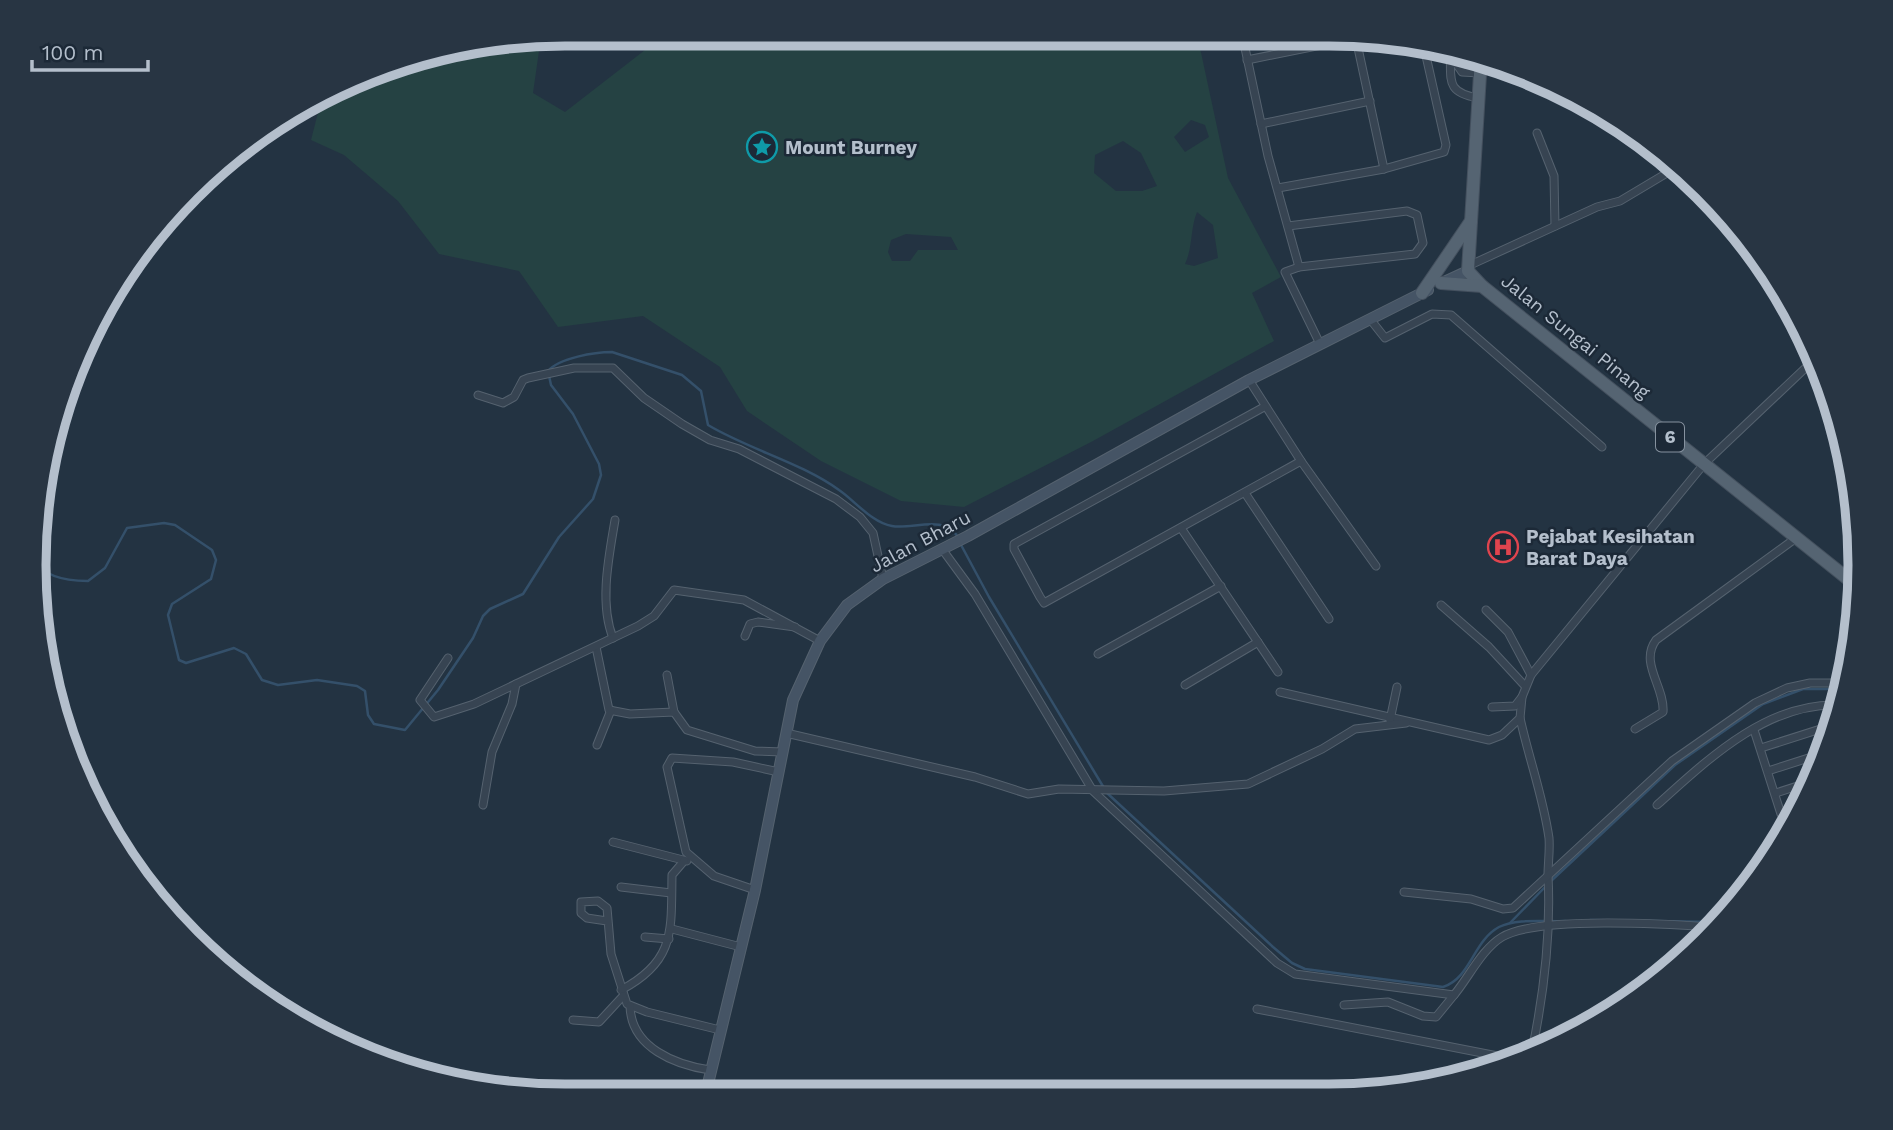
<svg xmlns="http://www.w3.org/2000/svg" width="1893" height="1130" font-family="'Work Sans',sans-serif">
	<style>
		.green { fill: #254243; fill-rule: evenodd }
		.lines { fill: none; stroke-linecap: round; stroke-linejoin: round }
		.stream { stroke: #34506a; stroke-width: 2.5 }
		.street-casing { stroke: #55626f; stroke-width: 9 }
		.secondary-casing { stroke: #55626f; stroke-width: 12 }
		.primary-casing { stroke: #44505e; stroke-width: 14 }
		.street { stroke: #374452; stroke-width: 7 }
		.secondary { stroke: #455465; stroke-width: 10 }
		.primary { stroke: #556472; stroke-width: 12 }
		.labels { text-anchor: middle; stroke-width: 5; stroke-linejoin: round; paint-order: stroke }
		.shield { fill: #1c2937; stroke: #86929f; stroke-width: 2 }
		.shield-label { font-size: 18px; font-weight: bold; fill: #b4bfcc }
		.poi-label { font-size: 19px; font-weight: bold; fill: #b4bfcc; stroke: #1c2937; text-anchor: start }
		.street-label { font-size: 19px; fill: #b4bfcc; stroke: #1c2937 }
		.rim { fill: none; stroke: #b4bfcc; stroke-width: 9 }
	</style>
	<rect width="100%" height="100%" fill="#233342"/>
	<path class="green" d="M693 33 1197 34 1228 178 1281 277 1252 293 1274 341 1093 441 964 507 901 501 821 461 747 411 720 367 643 316 558 327 519 271 439 254 398 201 344 155 311 140 321 101 394 61 541 37 533 93 565 112 654 43ZM1191 120 1205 125 1209 137 1185 152 1174 137ZM1123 141 1141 153 1157 186 1142 191H1116L1094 173 1095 155ZM1197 212 1213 225 1218 258 1194 266 1185 264C1193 247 1190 229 1197 212ZM906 234 951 237 958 250H918L910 261H892L888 252 891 240Z"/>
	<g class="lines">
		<g class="stream">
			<path d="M960 543 989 597 1104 788"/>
			<path d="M34 559C44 578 68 581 88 581L105 568 127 528 164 523 175 525 212 550 216 560 211 579 172 604 168 615 179 660 186 663 234 648 246 654 262 680 278 685 317 680 357 686 365 691 368 715 374 724 405 730 438 690 473 638 483 616 490 609 523 594 559 537 593 499 601 475 599 464 573 414 551 385 548 371C559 358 595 352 612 352L682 375 701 391 708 425C750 450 800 462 839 490 854 500 872 523 892 526 912 530 944 514 958 537"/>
			<path d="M1107 793 1273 947 1292 963 1305 969 1443 987C1471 978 1473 941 1499 927 1517 918 1545 922 1566 921"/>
			<path d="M1551 881 1675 765 1763 704 1803 689H1843"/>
			<path d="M1590 920 1716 922"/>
			<path d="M1510 923 1546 886"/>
		</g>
		<g class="street-casing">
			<g id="street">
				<path d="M1242 34 1268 156 1299 267"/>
				<path d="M1355 34 1384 169"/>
				<path d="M1450 52C1452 79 1444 92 1478 98"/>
				<path d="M1451 56 1462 72 1480 73"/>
				<path d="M1247 60 1356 38"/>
				<path d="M1261 124 1370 101"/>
				<path d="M1537 133 1554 176 1555 226"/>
				<path d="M1278 188 1384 169 1444 152 1446 145 1424 47"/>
				<path d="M1288 226 1407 211 1417 215 1423 243 1415 254 1299 267 1285 272 1320 344"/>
				<path d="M1468 266 1597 207 1620 201 1677 167"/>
				<path d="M1370 319 1385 338 1432 314 1451 315 1602 447"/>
				<path d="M1249 380 1301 461 1376 566"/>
				<path d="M478 395 503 403 514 397 523 380 528 378 574 368H613L644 398 682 424 710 440 739 449 836 499 860 517 873 533 883 579"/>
				<path d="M1264 407 1014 544V549L1040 597 1044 603 1301 461"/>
				<path d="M1245 493 1329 619"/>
				<path d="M1181 528 1278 672"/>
				<path d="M942 549 975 594 1093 791 1277 963 1295 974 1454 995C1469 977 1482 949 1502 937 1537 916 1668 924 1712 927"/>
				<path d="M1441 605 1489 647 1525 686"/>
				<path d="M1486 610 1508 632 1531 675"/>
				<path d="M745 636 750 624 758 622 795 627"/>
				<path d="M613 638C599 603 609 556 615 520"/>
				<path d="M596 647 609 710 630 714 674 712 687 730 755 751 783 752"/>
				<path d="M1098 654 1221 586"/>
				<path d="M448 658 420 700 434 717 474 704 638 626 654 616 674 590 744 600 820 641"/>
				<path d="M667 675 674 712"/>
				<path d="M1185 685 1258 642"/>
				<path d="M1280 692 1489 740 1502 735 1520 718 1522 697 1531 675 1704 464 1817 357"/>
				<path d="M1492 707 1515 706 1522 697"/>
				<path d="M1520 718C1529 759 1543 796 1549 838 1550 851 1548 863 1548 875 1551 933 1544 993 1532 1051"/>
				<path d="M1390 720 1397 687"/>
				<path d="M1635 729 1663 712C1665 687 1639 663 1656 640L1796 538"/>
				<path d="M1754 730 1781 814 1794 816"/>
				<path d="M786 733 975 777 1028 794 1059 789 1164 791 1248 784 1322 749 1355 729 1406 723"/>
				<path d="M597 745 611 710"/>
				<path d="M1761 748 1833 725"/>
				<path d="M1768 771 1824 753"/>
				<path d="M1776 793 1813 781"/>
				<path d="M483 805 492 752 512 704 516 684"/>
				<path d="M1657 805C1707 760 1767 702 1839 705"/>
				<path d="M613 842 687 861"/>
				<path d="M621 887 671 893"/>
				<path d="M755 890 714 876 686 852 667 767 672 758 733 762 779 772"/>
				<path d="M1404 892 1471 899 1503 909 1513 908 1672 761 1755 703 1787 688 1810 683H1845"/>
				<path d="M607 921 587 918 581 913V902L598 901 607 908 611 954 627 1004 647 1012 720 1030"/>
				<path d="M672 929 741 947"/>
				<path d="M645 937 669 939"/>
				<path d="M621 990C676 961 671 930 672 875L684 861"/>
				<path d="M1344 1005 1388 1002 1423 1016 1436 1017 1454 995"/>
				<path d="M630 1006C631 1048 676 1065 710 1070"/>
				<path d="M1257 1009 1513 1059"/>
				<path d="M573 1020 599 1022 623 996"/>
				<path d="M707 1087 799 1096"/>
				<path d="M610 1090 639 1096"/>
			</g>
		</g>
		<g class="secondary-casing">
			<g id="secondary">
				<path d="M1442 283 1468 271"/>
				<path d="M705 1096 755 890 793 700 820 641 847 605 883 579 968 536 1249 380 1428 290"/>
			</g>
		</g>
		<g class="primary-casing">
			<g id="primary">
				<path d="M1481 58 1468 271 1482 286 1858 587"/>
				<path d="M1441 283 1482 286"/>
				<path d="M1422 293 1471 221"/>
			</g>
		</g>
		<use href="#street" class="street"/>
		<use href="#secondary" class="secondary"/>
		<use href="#primary" class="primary"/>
	</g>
	<defs>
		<g id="sight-ring" transform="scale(1.575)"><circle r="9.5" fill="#1c2937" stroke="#0f9aa8" stroke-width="1.5"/><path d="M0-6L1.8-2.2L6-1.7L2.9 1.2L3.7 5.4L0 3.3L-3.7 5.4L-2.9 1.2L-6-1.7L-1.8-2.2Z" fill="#0f9aa8"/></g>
		<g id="hospital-ring" transform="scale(1.575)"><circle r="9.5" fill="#1c2937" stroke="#e0444e" stroke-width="1.5"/><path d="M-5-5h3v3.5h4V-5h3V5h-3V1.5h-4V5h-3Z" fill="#e0444e"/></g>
	</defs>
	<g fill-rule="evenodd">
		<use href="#sight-ring" x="762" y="147"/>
		<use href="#hospital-ring" x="1503" y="547"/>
	</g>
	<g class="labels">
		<rect class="shield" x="1656" y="422.5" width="28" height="29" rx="5"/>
		<g class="shield-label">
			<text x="1670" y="443">6</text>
		</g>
		<g class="poi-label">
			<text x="785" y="154">Mount Burney</text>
			<text x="1526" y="543">Pejabat Kesihatan<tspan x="1526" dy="22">Barat Daya</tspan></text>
		</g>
		<g class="street-label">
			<text transform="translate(1576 336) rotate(39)" y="7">Jalan Sungai Pinang</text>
			<text transform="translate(920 541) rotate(-28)" y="7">Jalan Bharu</text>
		</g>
	</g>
	<path d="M0 0H1893V1130H0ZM565 46H1329A519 519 0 0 1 1848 565V565A519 519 0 0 1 1329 1084H565A519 519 0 0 1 46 565V565A519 519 0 0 1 565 46Z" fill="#283543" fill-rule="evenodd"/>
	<path class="rim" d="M565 46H1329A519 519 0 0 1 1848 565V565A519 519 0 0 1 1329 1084H565A519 519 0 0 1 46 565V565A519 519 0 0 1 565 46Z"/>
	<path d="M32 60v10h116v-10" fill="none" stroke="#b4bfcc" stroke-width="3.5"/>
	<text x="42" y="60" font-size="21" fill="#b4bfcc" stroke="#1c2937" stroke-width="5" paint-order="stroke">100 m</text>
</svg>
